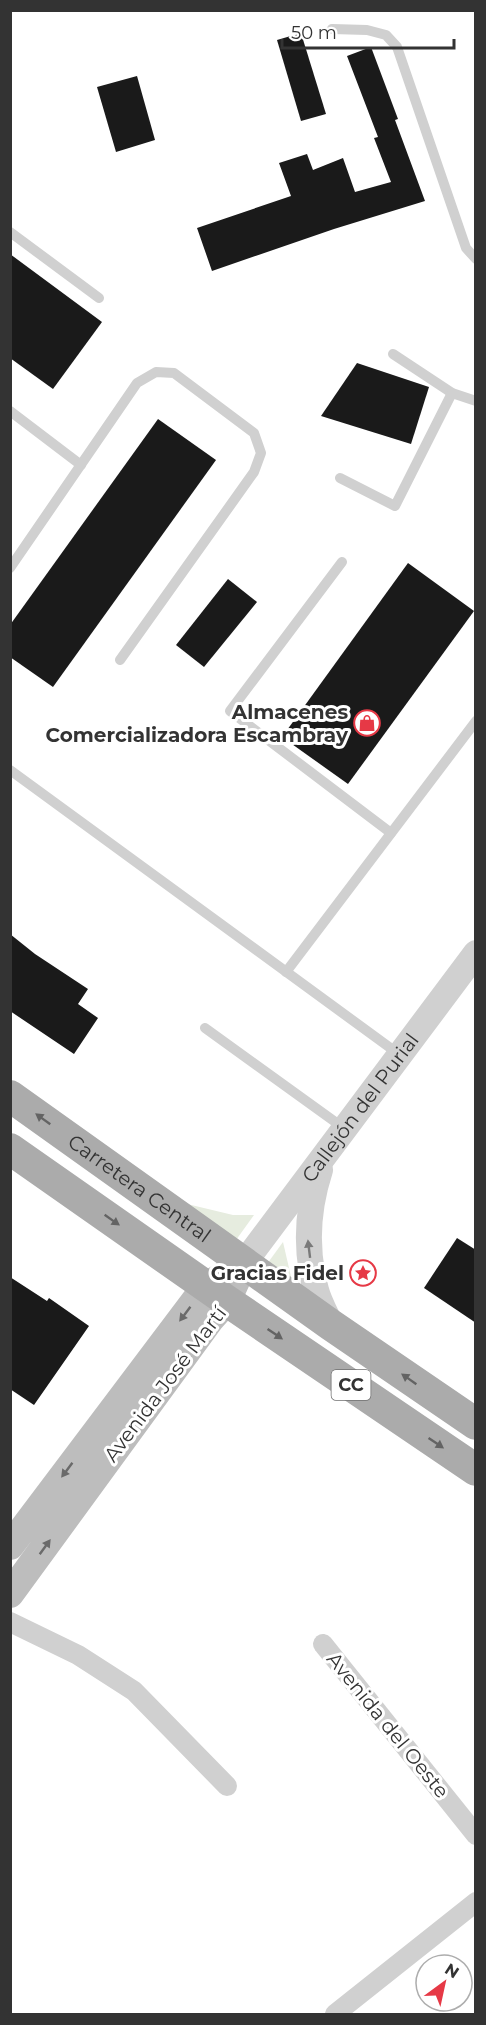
<svg xmlns="http://www.w3.org/2000/svg" width="486" height="2025" font-family="Montserrat,sans-serif">
	<style>
		.green { fill: #e6ecdf }
		.building { fill: #1a1a1a }
		.lines { fill: none; stroke-linecap: round; stroke-linejoin: round }
		.service { stroke: #d0d0d0; stroke-width: 10 }
		.minor { stroke: #d0d0d0; stroke-width: 20 }
		.tertiary { stroke: #d0d0d0; stroke-width: 26 }
		.secondary { stroke: #bdbdbd; stroke-width: 28 }
		.primary { stroke: #ababab; stroke-width: 32 }
		.oneway { fill: #636363 }
		.oneway2 { fill: #7a7a7a }
		.oneway3 { fill: #6a6a6a }
		.labels { text-anchor: middle; stroke-width: 6; stroke-linejoin: round; paint-order: stroke }
		.shield { fill: #fff; stroke: #707070; stroke-width: 1.5 }
		.shield-label { font-size: 18px; font-weight: bold; fill: #333 }
		.poi-label { font-size: 20px; font-weight: bold; fill: #333; stroke: #fff; text-anchor: end }
		.street-label { font-size: 20px; fill: #333; stroke: #fff }
	</style>
	<rect width="100%" height="100%" fill="#fff"/>
	<g class="green">
		<path d="M183 1203 233 1215H254L236 1240Z"/>
		<path d="M283 1242 292 1281 267 1264Z"/>
	</g>
	<g class="building">
		<path d="M301 33 326 114 301 121 277 40Z"/>
		<path d="M371 47 398 119 395 120 425 201 334 229 212 271 197 228 291 196 279 163 307 154 313 170 343 158 355 192 391 182 374 138 378 137 347 56Z"/>
		<path d="M137 76 155 140 116 152 97 87Z"/>
		<path d="M10 254 102 322 53 389 10 358Z"/>
		<path d="M357 363 429 387 411 444 321 416Z"/>
		<path d="M158 419 216 460 53 687 10 657V625Z"/>
		<path d="M408 563 474 611 348 784 282 737Z"/>
		<path d="M228 579 257 602 204 667 176 645Z"/>
		<path d="M10 934 35 954 88 989 78 1004 98 1018 74 1054 10 1011Z"/>
		<path d="M457 1238 476 1250V1323L424 1288Z"/>
		<path d="M10 1277 47 1301 49 1298 89 1326 34 1405 10 1389Z"/>
	</g>
	<g class="lines">
		<g class="service">
			<path d="M332 29 367 30 386 35 397 47 466 248 476 259"/>
			<path d="M10 232 99 298"/>
			<path d="M393 354 452 393 476 401"/>
			<path d="M10 411 81 465"/>
			<path d="M340 478 395 506 452 393"/>
			<path d="M342 562 230 711 391 833"/>
			<path d="M10 568 137 383 156 372 174 373 254 433 261 453 254 472 120 660"/>
			<path d="M10 770 400 1055"/>
			<path d="M286 972 476 721"/>
			<path d="M205 1028 345 1129"/>
		</g>
		<g class="minor">
			<path d="M10 1622 78 1655 134 1691 227 1786"/>
			<path d="M323 1644 476 1835"/>
			<path d="M335 2014 476 1902"/>
		</g>
		<g class="tertiary">
			<path d="M320 1170C307 1210 305 1250 316 1290 319 1302 326 1314 331 1325"/>
			<path id="s1" d="M244 1263 476 953"/>
		</g>
		<path class="secondary" d="M10 1546 206 1286 244 1263 227 1301 210 1320 10 1594"/>
		<g class="primary">
			<path id="s2" d="M10 1096 331 1325 476 1424"/>
			<path d="M10 1149 227 1301 476 1470"/>
		</g>
	</g>
	<defs><path id="oneway-solid" d="M-6-.8H1V-3.2L6.5 0L1 3.2V.8H-6Z" transform="scale(1.5)"/></defs>
	<g class="oneway">
		<use href="#oneway-solid" transform="translate(43 1119) rotate(-144)"/>
		<use href="#oneway-solid" transform="translate(112 1220) rotate(35)"/>
		<use href="#oneway-solid" transform="translate(275 1334) rotate(34)"/>
		<use href="#oneway-solid" transform="translate(409 1379) rotate(-145)"/>
		<use href="#oneway-solid" transform="translate(436 1443) rotate(34)"/>
	</g>
	<use class="oneway2" href="#oneway-solid" transform="translate(309 1249) rotate(-97)"/>
	<g class="oneway3">
		<use href="#oneway-solid" transform="translate(185 1314) rotate(127)"/>
		<use href="#oneway-solid" transform="translate(67 1470) rotate(127)"/>
		<use href="#oneway-solid" transform="translate(45 1547) rotate(-54)"/>
	</g>
	<defs>
		<g id="shop-ring" transform="scale(1.35)"><circle r="9.5" fill="#fff" stroke="#e63946" stroke-width="1.5"/><path d="M-5-2.5h2.3a2.7 3.5 0 0 1 5.4 0H5L5.5 6h-11ZM-1.5-2.5h3a1.5 2.3 0 0 0-3 0Z" fill="#e63946"/></g>
		<g id="sight-ring" transform="scale(1.35)"><circle r="9.5" fill="#fff" stroke="#e63946" stroke-width="1.5"/><path d="M0-6L1.8-2.2L6-1.7L2.9 1.2L3.7 5.4L0 3.3L-3.7 5.4L-2.9 1.2L-6-1.7L-1.8-2.2Z" fill="#e63946"/></g>
	</defs>
	<g fill-rule="evenodd">
		<use href="#shop-ring" x="367" y="723"/>
		<use href="#sight-ring" x="363" y="1273"/>
	</g>
	<g class="labels">
		<rect class="shield" x="331.5" y="1370" width="39" height="30" rx="4.5"/>
		<g class="shield-label">
			<text x="351" y="1391">CC</text>
		</g>
		<g class="poi-label">
			<text x="348" y="719">Almacenes<tspan x="348" dy="23">Comercializadora Escambray</tspan></text>
			<text x="344" y="1280">Gracias Fidel</text>
		</g>
		<g class="street-label">
			<text dy="7" stroke="none"><textPath href="#s1" startOffset="194">Callejón del Purial</textPath></text>
			<text dy="7" stroke="none"><textPath href="#s2" startOffset="159">Carretera Central</textPath></text>
			<text transform="translate(165 1384) rotate(-53)" y="7">Avenida José Martí</text>
			<text transform="translate(388 1725) rotate(51)" y="7">Avenida del Oeste</text>
		</g>
	</g>
	<rect width="486" height="2025" fill="none" stroke="#333333" stroke-width="24"/>
	<g transform="translate(444 1983) rotate(33)"><circle r="28" fill="#ffffff" stroke="#adadad" stroke-width="1.5"/>
	<path d="M0-4.5L10 22L0 15L-10 22Z" fill="#e63946"/>
	<text y="-9" font-size="16" font-weight="bold" text-anchor="middle" fill="#333333">N</text>
	</g>
	<path d="M282 39v9h172v-9" fill="none" stroke="#333333" stroke-width="3"/>
	<text x="291" y="39" font-size="18" fill="#333333" stroke="#ffffff" stroke-width="4.5" paint-order="stroke">50 m</text>
</svg>
